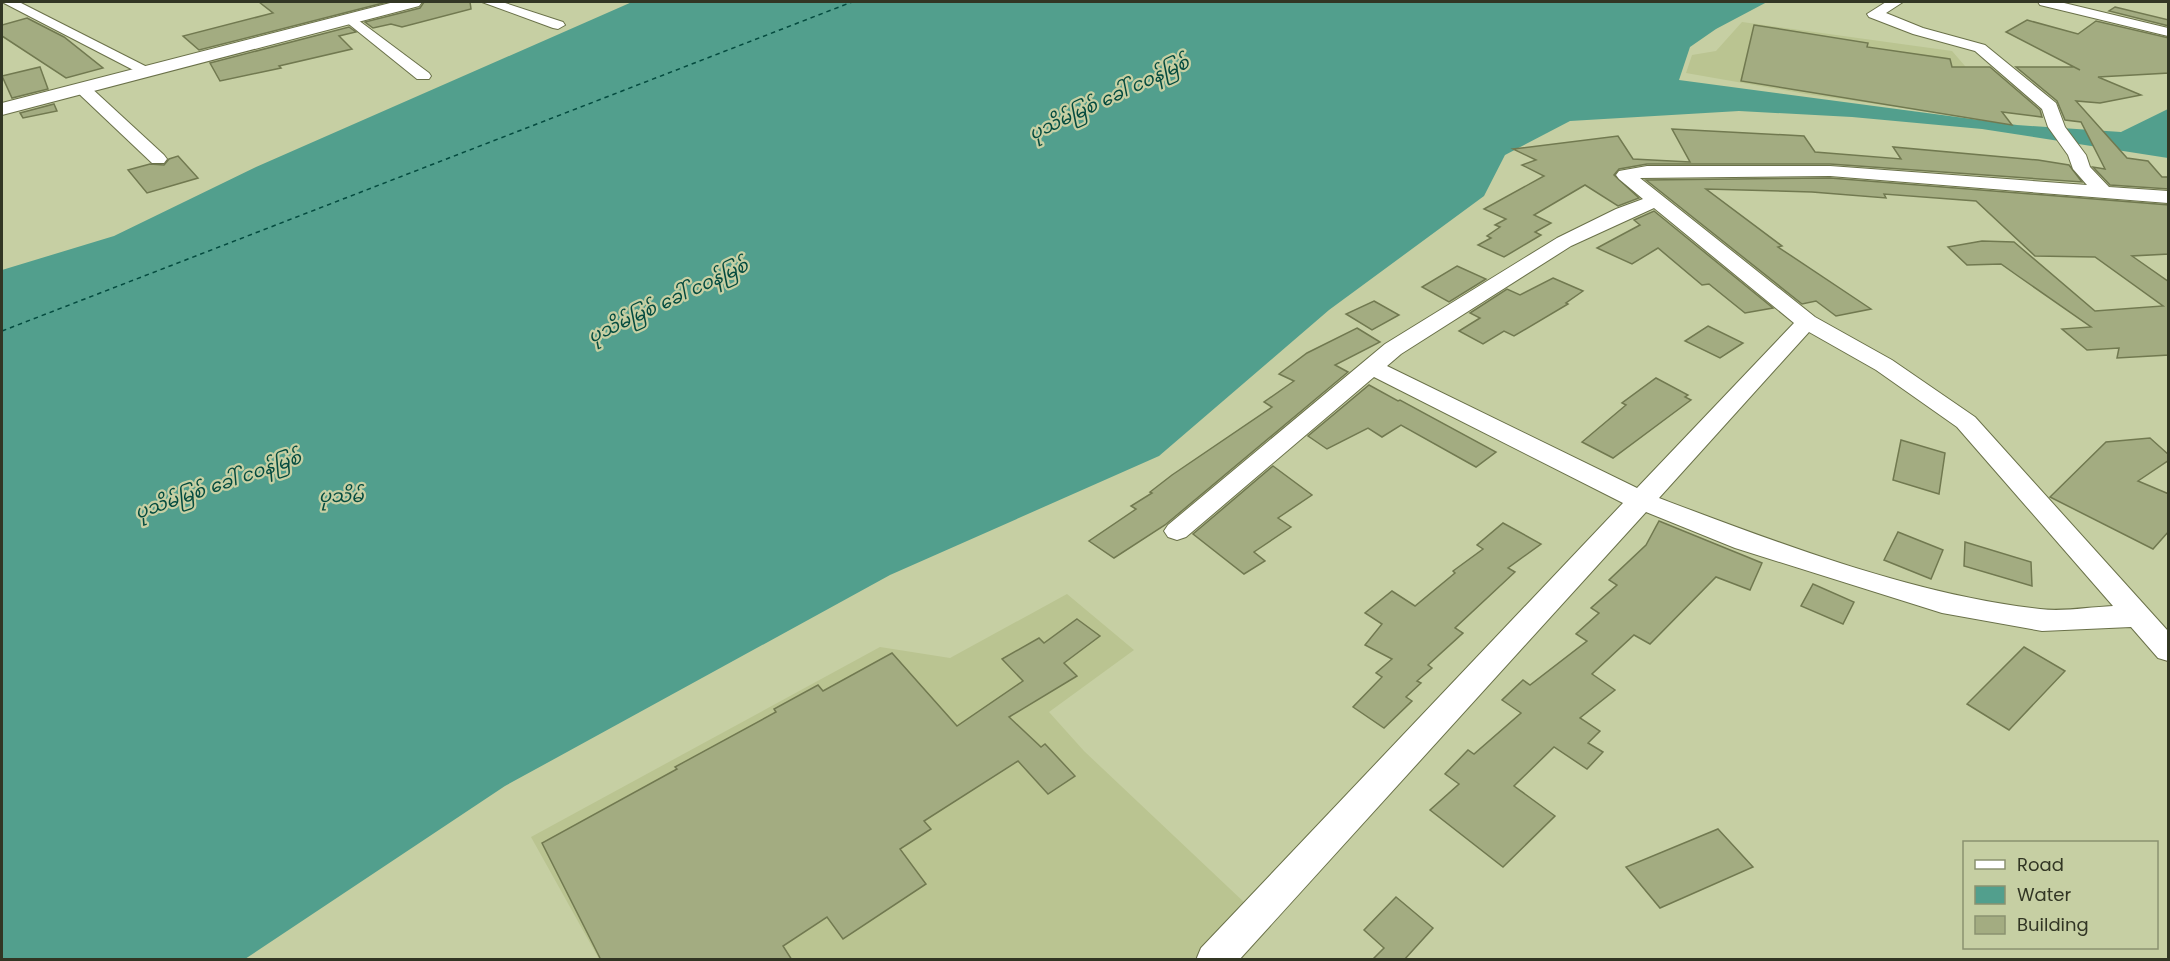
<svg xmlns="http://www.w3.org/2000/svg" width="2170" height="961" font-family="Poppins,'Noto Sans Myanmar',sans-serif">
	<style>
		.built { fill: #bac491 }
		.water { fill: #529f8d }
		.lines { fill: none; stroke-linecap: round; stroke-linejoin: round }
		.ferry { stroke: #044b3f; stroke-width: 1.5; stroke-dasharray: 4.5 4; stroke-linecap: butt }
		.building { fill: #a3ac81; stroke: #717950; stroke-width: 1.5 }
		.minor-casing { stroke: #6a7149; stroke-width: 2 }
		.tertiary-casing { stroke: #6a7149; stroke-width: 2 }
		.minor { fill: #fff; fill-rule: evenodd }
		.tertiary { fill: #fff; fill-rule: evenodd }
		.labels { text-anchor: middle; stroke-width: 4.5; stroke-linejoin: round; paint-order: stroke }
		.water-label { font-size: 18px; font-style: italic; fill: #044b3f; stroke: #c6cfa3 }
	</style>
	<rect width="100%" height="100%" fill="#c6cfa3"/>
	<g class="built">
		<path d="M1742 22 1952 51 1984 88 1966 117 1806 94 1686 73 1692 55 1716 51Z"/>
		<path d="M1067 594 1134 650 1049 712 1084 751 1246 904 1194 959H599L531 837 880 647 950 658Z"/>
	</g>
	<path class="water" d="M632 2H1767L1716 29 1690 47 1679 80 2017 125 2121 132 2168 109V158L1982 129 1852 117 1739 111 1570 121 1505 155 1484 196 1329 310 1159 456 890 575 505 786 245 959 2 960V270L114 236 256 167Z"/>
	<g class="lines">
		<path class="ferry" d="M2 331 852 2"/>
	</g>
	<g class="building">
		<path d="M259 2H387L199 50 183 36 273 13Z"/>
		<path d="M424 2H470L471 9 402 27 391 24 373 28 365 22 420 8Z"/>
		<path d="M2115 7 2169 20V26L2109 11Z"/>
		<path d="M27 18 64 37 103 68 66 78 2 36V25Z"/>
		<path d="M2027 20 2078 34 2096 21 2169 38V73L2098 77 2141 95 2100 103 2076 101 2127 158 2148 161 2162 177H2169V189L2110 185 2093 167 2105 169 2081 122 2065 120 2057 101 2016 67H2074L2080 70 2006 32Z"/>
		<path d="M1754 25 1868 43 1867 47 1950 59 1952 67H1990L2040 110 2042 117 2002 112 2012 125 1741 81Z"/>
		<path d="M349 27 356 32 339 36 352 49 279 66 281 68 220 81 210 63Z"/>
		<path d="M40 67 48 89 12 98 2 76Z"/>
		<path d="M54 104 57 111 23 118 20 113Z"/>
		<path d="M1672 129 1804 136 1815 152 1901 159 1893 147 2038 160 2069 165 2082 182 1830 164H1647L1619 169 1614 175 1639 198 1618 206 1585 185 1534 215 1551 223 1535 232 1541 235 1504 257 1478 245 1491 238 1487 236 1500 227 1495 225 1506 219 1484 209 1544 176 1522 165 1536 160 1513 149 1618 136 1633 159 1690 162Z"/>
		<path d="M178 156 198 178 147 193 128 170 150 164 164 165 169 159Z"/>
		<path d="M1830 178 2169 205V254L2132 256 2169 282V355L2117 358 2119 348 2087 350 2062 329 2091 327 2018 276 2001 264 1967 265 1948 247 1982 241 2014 242 2095 311 2163 306 2095 257 2035 256 1976 201 1884 194 1886 198 1812 192 1706 189 1782 246 1778 247 1871 309 1836 316 1816 301 1802 304 1646 180Z"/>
		<path d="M1654 211 1773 308 1745 313 1709 284 1702 285 1658 248 1632 264 1597 248 1640 225 1634 220Z"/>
		<path d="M1457 266 1486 279 1449 302 1422 287Z"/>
		<path d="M1553 278 1583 291 1566 303 1568 304 1514 336 1504 331 1483 344 1459 331 1480 318 1470 313 1507 289 1520 295Z"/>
		<path d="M1374 301 1399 315 1372 330 1346 314Z"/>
		<path d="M1708 326 1743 343 1720 358 1685 341Z"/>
		<path d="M1357 328 1380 342 1335 365 1348 372 1165 525 1114 558 1089 541 1136 509 1131 506 1152 493 1150 492 1172 475 1272 407 1264 402 1294 381 1279 374 1307 353Z"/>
		<path d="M1656 378 1688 395 1685 397 1691 400 1613 458 1582 442 1626 405 1622 403Z"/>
		<path d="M1369 385 1398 401 1400 400 1496 452 1476 467 1401 425 1382 437 1368 428 1327 449 1308 436Z"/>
		<path d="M2150 438 2169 455V460L2138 481 2169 494V531L2153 549 2050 497 2106 442Z"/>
		<path d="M1901 440 1945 453 1939 494 1893 480Z"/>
		<path d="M1273 466 1312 495 1278 518 1291 527 1254 552 1265 561 1244 574 1193 534Z"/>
		<path d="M1659 521 1762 563 1750 590 1716 577 1650 644 1634 635 1592 674 1615 690 1580 718 1600 731 1588 743 1603 752 1587 769 1554 747 1514 786 1555 816 1503 867 1430 810 1459 784 1445 774 1468 750 1474 754 1521 713 1502 700 1523 680 1530 685 1587 641 1576 634 1599 613 1591 608 1617 585 1609 580 1646 545Z"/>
		<path d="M1503 523 1541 544 1508 568 1515 572 1455 628 1463 633 1428 665 1432 668 1417 681 1421 683 1406 697 1412 701 1384 728 1353 707 1382 677 1376 673 1392 659 1365 645 1382 624 1365 613 1392 591 1415 606 1455 573 1453 571 1483 549 1477 545Z"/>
		<path d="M1898 532 1943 550 1931 579 1884 560Z"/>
		<path d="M1965 542 2031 562 2032 586 1964 566Z"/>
		<path d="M1813 584 1854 602 1843 624 1801 606Z"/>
		<path d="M1077 619 1100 636 1064 663 1077 676 1009 717 1041 747 1045 744 1075 776 1048 794 1018 761 924 821 931 829 900 849 926 884 843 939 827 917 783 946 792 960H601L542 843 677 769 675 767 776 712 774 709 818 685 823 691 892 653 957 726 1023 681 1002 659 1039 638 1044 643Z"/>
		<path d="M2024 647 2065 671 2009 730 1967 704Z"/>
		<path d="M1718 829 1753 867 1660 908 1626 867Z"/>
		<path d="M1396 897 1433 928 1404 960H1372L1384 948 1364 930Z"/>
	</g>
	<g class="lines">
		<g class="minor-casing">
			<g id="minor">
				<path d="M2 2H19L155 71 153 74H141Z"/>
				<path d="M482 2H502L563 22 565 25 558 29 553 28Z"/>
				<path d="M1886 2H1903L1886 13 1923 28 1985 45 2056 103 2065 127 2086 155 2090 167 2109 187 2168 191V203L1830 176 1640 178 1815 317 1892 360 1975 417 2168 631V661L2158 658 2131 627 2042 631 1942 613 1735 548 1646 512 1239 960H1196L1201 948 1623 503 1374 377 1186 537 1177 540 1168 537 1164 531 1168 525 1385 344 1557 238 1616 209 1643 199 1619 179 1616 175 1619 171 1647 166H1830L2087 185 2073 169 2068 155 2048 127 2042 109 1975 51 1913 34 1869 17 1867 14ZM1654 208 1794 323 1637 488 1387 366 1401 354 1571 246ZM1809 332 1876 370 1957 427 2113 606C2089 607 2063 612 2040 609 1913 595 1778 543 1659 498Z"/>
				<path d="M2038 2H2060L2168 28V36L2040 5Z"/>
				<path d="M350 14 429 73 431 76 429 79H417L345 21 343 18Z"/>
				<path d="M82 83 88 85 164 155 167 159 164 163H152L76 91 74 88Z"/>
			</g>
		</g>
		<g class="tertiary-casing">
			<path id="tertiary" d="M394 2H422L419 6 2 115V103Z"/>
		</g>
		<use href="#minor" class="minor"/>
		<use href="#tertiary" class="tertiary"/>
	</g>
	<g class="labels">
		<g class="water-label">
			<text transform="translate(1109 98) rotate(-25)" y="6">ပုသိမ်မြစ် ခေါ် ငဝန်မြစ်</text>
			<text transform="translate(668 301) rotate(-25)" y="6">ပုသိမ်မြစ် ခေါ် ငဝန်မြစ်</text>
			<text transform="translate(218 485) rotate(-19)" y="6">ပုသိမ်မြစ် ခေါ် ငဝန်မြစ်</text>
			<text x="341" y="502">ပုသိမ်</text>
		</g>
	</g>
	<rect width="2170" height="961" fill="none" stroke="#323624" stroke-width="6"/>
	<rect x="1963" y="841" width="195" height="108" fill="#c6cfa3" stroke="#8b9270" stroke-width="1.5"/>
	<rect x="1975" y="860" width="30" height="9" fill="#ffffff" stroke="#8b9270" stroke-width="1.5"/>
	<text x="2017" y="871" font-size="18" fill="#323624">Road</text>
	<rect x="1975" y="886" width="30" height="18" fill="#529f8d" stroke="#8b9270" stroke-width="1.5"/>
	<text x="2017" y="901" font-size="18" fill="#323624">Water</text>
	<rect x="1975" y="916" width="30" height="18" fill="#a3ac81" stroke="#8b9270" stroke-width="1.5"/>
	<text x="2017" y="931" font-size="18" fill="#323624">Building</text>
</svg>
